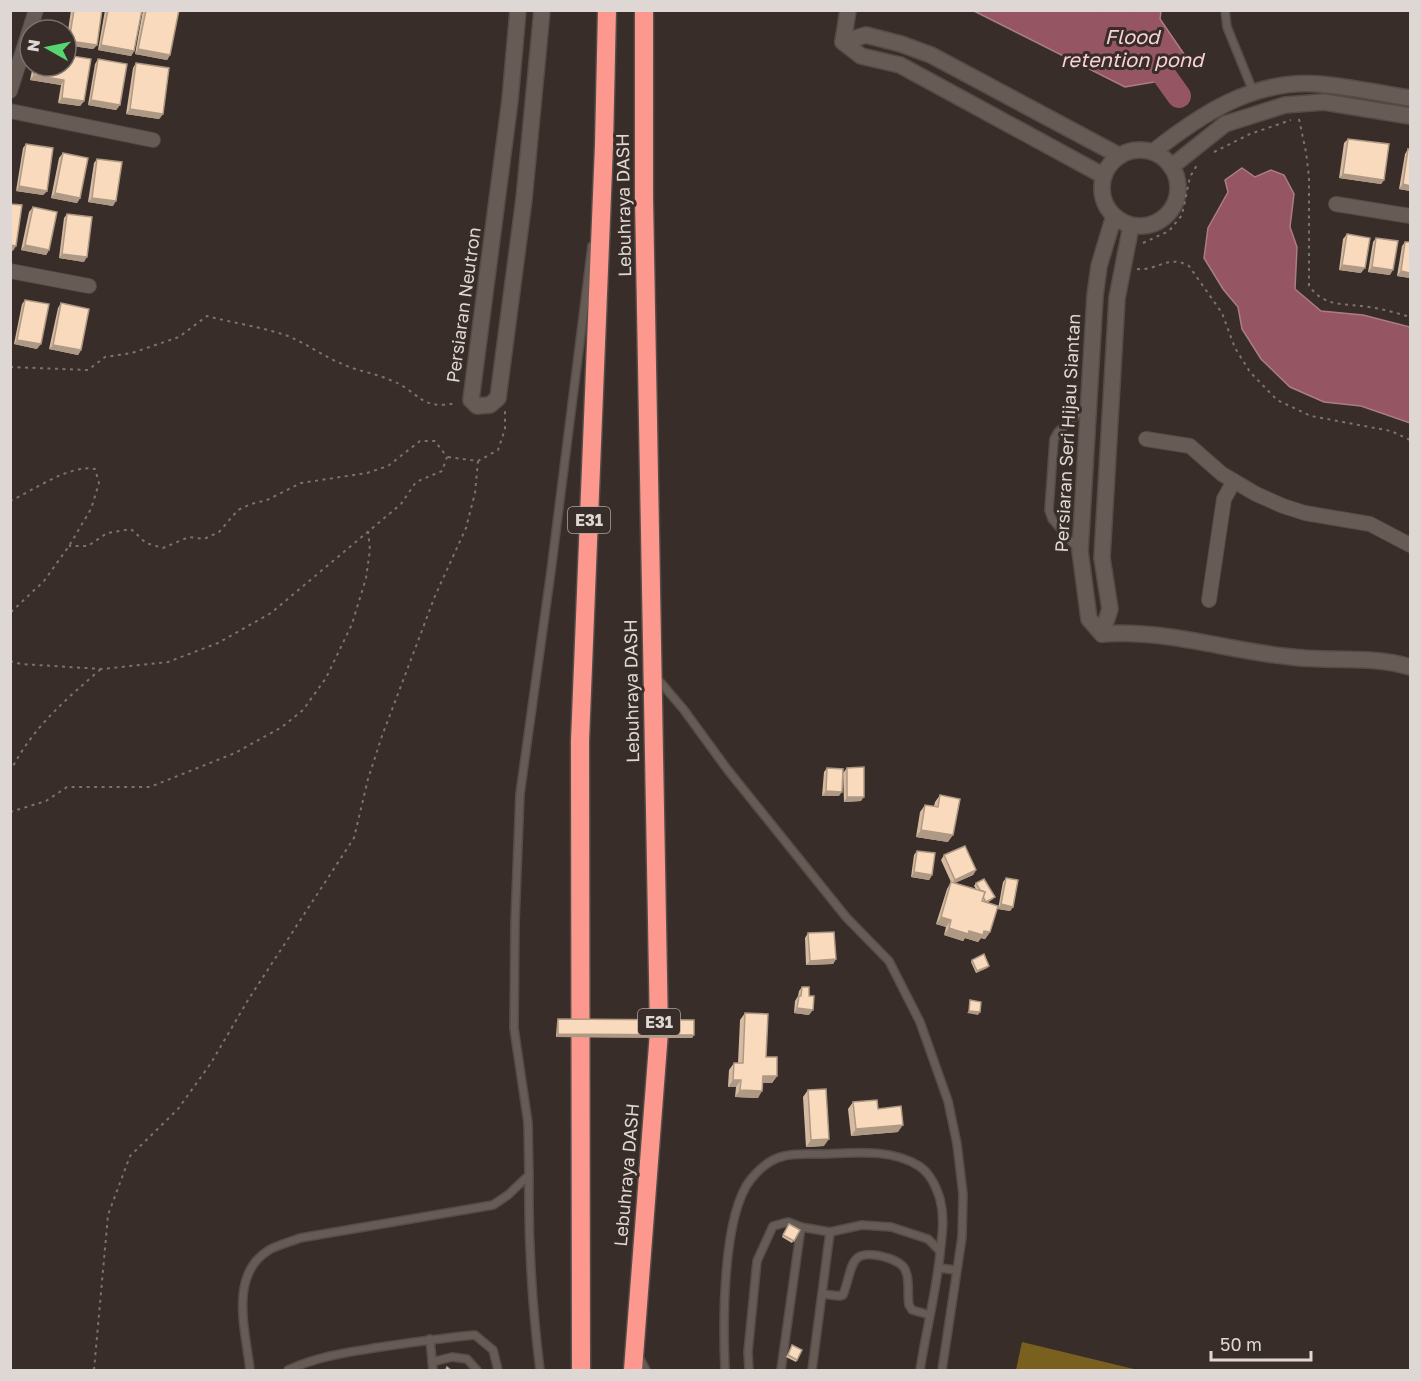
<svg xmlns="http://www.w3.org/2000/svg" width="1421" height="1381" font-family="'Golos Text',sans-serif">
	<style>
		.forest { fill: #79601f }
		.water { fill: #965563; stroke: #ac7c85; stroke-width: 1.5 }
		.lines { fill: none; stroke-linecap: round; stroke-linejoin: round }
		.river { stroke: #965563; stroke-width: 24 }
		.lane-casing { stroke: #544c47; stroke-width: 10 }
		.street-casing { stroke: #544c47; stroke-width: 16 }
		.secondary-casing { stroke: #544c47; stroke-width: 18 }
		.highway-casing { stroke: #544c47; stroke-width: 21 }
		.path { stroke: #7c736e; stroke-width: 2; stroke-dasharray: 3 4.5; stroke-linecap: butt }
		.lane { stroke: #675b56; stroke-width: 7 }
		.street { stroke: #675b56; stroke-width: 14 }
		.secondary { stroke: #675b56; stroke-width: 15 }
		.highway { stroke: #fc988d; stroke-width: 18 }
		.wall { fill: #d6bba2 }
		.shaded-wall { fill: #ae9984 }
		.building { fill: #f9dabc; stroke: #ae9984; stroke-width: 1.5 }
		.labels { text-anchor: middle; stroke-width: 6; stroke-linejoin: round; paint-order: stroke }
		.shield { fill: #382d28; stroke: #aca4a0; stroke-width: 1.5 }
		.shield-label { font-size: 16px; font-weight: bold; fill: #ded7d3 }
		.street-label { font-size: 18px; fill: #ded7d3; stroke: #382d28 }
		.water-label { font-size: 20px; font-style: italic; fill: #fad1d8; stroke: #382d28 }
	</style>
	<rect width="100%" height="100%" fill="#382d28"/>
	<path class="forest" d="M1022 1342 1138 1370H1016Z"/>
	<g class="water">
		<path d="M974 11H1161L1160 19 1184 54 1176 67 1154 82 1125 87Z"/>
		<path d="M1242 168 1255 177 1271 170 1284 175 1294 194 1290 227 1297 247 1295 289 1321 311 1363 315 1410 327V423L1361 406 1324 402 1290 387 1261 359 1242 329 1238 307 1223 289 1204 258 1208 228 1228 192 1225 180Z"/>
	</g>
	<g class="lines">
		<path class="river" d="M1111 10 1149 54 1179 96"/>
		<g class="lane-casing">
			<g id="lane">
				<path d="M1225 10 1227 27 1253 91"/>
				<path d="M1078 549 1052 519 1049 510 1054 439 1058 432 1086 406"/>
				<path d="M656 677 684 710 727 769 846 917 889 961 920 1022 948 1101 957 1144 963 1194 962 1237 942 1370"/>
				<path d="M529 1175C528 1241 532 1305 540 1370"/>
				<path d="M939 1268 956 1270"/>
				<path d="M822 1294 840 1296 843 1295C854 1267 847 1246 888 1258 896 1261 904 1264 906 1272 910 1282 907 1295 909 1305L912 1310 930 1315"/>
				<path d="M430 1339 433 1370"/>
				<path d="M639 1357 646 1370"/>
				<path d="M432 1362 452 1357 467 1359 477 1370"/>
				<path d="M250 1370C246 1332 228 1275 269 1250 278 1245 290 1242 300 1238L493 1205 508 1195 529 1175 528 1123 514 1028 515 922 520 794 551 571 592 246"/>
				<path d="M288 1370C317 1357 343 1353 374 1348 408 1343 441 1338 475 1335L493 1350 498 1370"/>
				<path d="M725 1370C723 1324 722 1215 751 1179 760 1168 770 1159 784 1156 795 1153 809 1154 821 1154 852 1153 891 1148 919 1166 930 1173 936 1186 940 1199 945 1218 942 1235 940 1254 936 1293 926 1331 920 1370"/>
				<path d="M749 1370 748 1352 757 1261 773 1226 788 1222 801 1227 830 1232"/>
				<path d="M781 1370 801 1227"/>
				<path d="M812 1370 830 1232 862 1225 891 1227 928 1239 940 1251"/>
			</g>
		</g>
		<g class="street-casing">
			<g id="street">
				<path d="M10 91 36 10"/>
				<path d="M10 111 153 140"/>
				<path d="M1336 204 1410 216"/>
				<path d="M10 271 89 286"/>
				<path d="M1146 439 1190 446 1222 474 1256 494 1283 506 1305 513 1370 524 1410 545"/>
				<path d="M1209 600 1224 499 1234 481"/>
			</g>
		</g>
		<g class="secondary-casing">
			<g id="secondary">
				<path d="M518 10 510 100 471 400 477 406 490 405 498 398 524 199 542 10"/>
				<path d="M843 42 866 35 901 44 931 55 1120 156"/>
				<path d="M843 42 861 56 900 65 1104 176"/>
				<path d="M843 42 848 10"/>
				<circle cx="1140" cy="188" r="38"/>
				<path d="M1153 152C1201 114 1254 79 1319 84 1350 87 1380 93 1410 98"/>
				<path d="M1171 167 1225 124 1285 105 1324 102 1410 116"/>
				<path d="M1102 634 1089 619 1080 551 1095 296 1099 266 1114 216"/>
				<path d="M1102 634 1110 609 1102 558 1117 298 1131 226"/>
				<path d="M1102 634C1167 629 1228 651 1292 657 1332 662 1371 655 1410 667"/>
			</g>
		</g>
		<g class="highway-casing">
			<g id="highway">
				<path d="M581 1370 580 741 604 145 607 10"/>
				<path d="M633 1370 659 1032 644 198V10"/>
			</g>
		</g>
		<g class="path">
			<path d="M1299 119 1306 152 1309 177V286C1325 308 1345 303 1369 307 1383 309 1397 313 1410 317"/>
			<path d="M1214 152 1250 134 1291 120"/>
			<path d="M1143 243 1169 231 1182 215 1190 177 1197 165"/>
			<path d="M1137 269C1158 271 1168 254 1189 266L1222 313 1235 348 1250 372 1277 400 1311 416 1391 431 1410 440"/>
			<path d="M10 367 88 370 105 357 132 353 179 337 207 316C233 323 262 327 288 336 307 344 323 356 342 364 357 371 375 373 390 380 420 391 419 411 456 403"/>
			<path d="M448 457 478 461 498 450 505 429V411"/>
			<path d="M10 501C34 490 70 464 95 469L99 483 91 509 69 546 44 581 10 613"/>
			<path d="M10 661 21 664 102 669 168 662 218 643 271 613 401 504 416 482 442 471 447 457 435 441H420L388 466 367 473 301 483 267 500 251 504 238 510 219 532 204 539 189 537 163 548 146 543 131 529 107 533 88 546H69"/>
			<path d="M10 772C32 728 64 701 101 669"/>
			<path d="M10 812 46 801 67 787H150L235 753 282 727 303 710 326 678 352 624 366 578 370 550 368 531"/>
			<path d="M94 1370 108 1215 130 1156 178 1109 211 1063 248 1000 354 838 368 779 382 736 435 596 466 528 475 493 478 461"/>
		</g>
		<use href="#lane" class="lane"/>
		<use href="#street" class="street"/>
		<use href="#secondary" class="secondary"/>
		<use href="#highway" class="highway"/>
	</g>
	<g class="wall">
		<path d="M71 10H102L97 45 93 49 66 45Z"/>
		<path d="M105 10H142L134 51 131 56 98 50Z"/>
		<path d="M143 10H179L170 55 167 60 135 54Z"/>
		<path d="M98 59 120 105 116 110 88 105 95 64Z"/>
		<path d="M136 63 163 114 159 119 126 114 133 68Z"/>
		<path d="M33 66H66L84 101 80 106 58 103 61 85 30 80Z"/>
		<path d="M1348 139 1384 180 1381 184 1339 178 1344 143Z"/>
		<path d="M26 144 47 191 43 195 16 191 23 148Z"/>
		<path d="M1408 149 1410 150V191L1399 189 1405 154Z"/>
		<path d="M63 153 80 198 77 203 51 198 59 158Z"/>
		<path d="M97 159 113 206 88 202 94 163Z"/>
		<path d="M33 207 49 250 46 255 21 250 29 212Z"/>
		<path d="M67 214 84 262 59 258 64 218Z"/>
		<path d="M1347 234 1361 273 1339 270 1343 239Z"/>
		<path d="M1376 238 1390 275 1368 272 1373 242Z"/>
		<path d="M1405 242 1410 278 1397 276 1402 246Z"/>
		<path d="M25 300 37 349 14 344 22 304Z"/>
		<path d="M61 303 81 350 78 355 49 349 58 308Z"/>
		<path d="M827 768 839 796H822L824 772Z"/>
		<path d="M847 768 861 801 844 802 843 773Z"/>
		<path d="M940 795 948 842 916 837 920 812 925 805 934 806 935 802Z"/>
		<path d="M917 851 932 875 929 880 911 877 914 855Z"/>
		<path d="M944 855 976 870 973 875 955 883 976 889 974 886 976 883 993 899 987 903 990 932 985 939 981 938 978 942 965 938 963 941 944 935 946 927 936 924 947 889 951 882 941 860Z"/>
		<path d="M1006 878 1013 907 1010 911 998 909 1003 882Z"/>
		<path d="M808 933 836 959 833 964 806 965 805 938Z"/>
		<path d="M972 960 987 968 976 973 971 962Z"/>
		<path d="M802 987 809 996V1015L794 1013 795 1001 798 996 799 991Z"/>
		<path d="M745 1013 766 1057 777 1076 772 1083H763L758 1098 735 1097 736 1087H728L729 1070 734 1063H738L740 1020Z"/>
		<path d="M558 1019 694 1035 692 1038 556 1037 557 1022Z"/>
		<path d="M808 1090 824 1146 806 1147 803 1097Z"/>
		<path d="M853 1102 878 1109 898 1132 851 1136 848 1109Z"/>
		<path d="M789 1224 800 1230 792 1243 782 1237Z"/>
		<path d="M791 1348 802 1350 796 1362 786 1357Z"/>
	</g>
	<g class="shaded-wall">
		<path d="M69 41 97 45 93 49 66 45Z"/>
		<path d="M101 45 134 51 131 56 98 50Z"/>
		<path d="M138 49 170 55 167 60 135 54Z"/>
		<path d="M34 75 64 80 61 85 30 80Z"/>
		<path d="M62 98 84 101 80 106 58 103Z"/>
		<path d="M91 100 120 105 116 110 88 105Z"/>
		<path d="M130 109 163 114 159 119 126 114Z"/>
		<path d="M1343 174 1384 180 1381 184 1339 178Z"/>
		<path d="M1403 184 1410 186V191L1399 189Z"/>
		<path d="M19 186 47 191 43 195 16 191Z"/>
		<path d="M55 193 80 198 77 203 51 198Z"/>
		<path d="M92 198 116 201 113 206 88 202Z"/>
		<path d="M10 245 16 246 13 251 10 250Z"/>
		<path d="M25 245 49 250 46 255 21 250Z"/>
		<path d="M62 254 87 257 84 262 59 258Z"/>
		<path d="M1342 265 1365 268 1361 273 1339 270Z"/>
		<path d="M1372 267 1393 270 1390 275 1368 272Z"/>
		<path d="M1401 271 1410 273V278L1397 276Z"/>
		<path d="M17 340 41 344 37 349 14 344Z"/>
		<path d="M53 345 81 350 78 355 49 349Z"/>
		<path d="M826 791 842 792 839 796H822Z"/>
		<path d="M847 797H864L861 801 844 802Z"/>
		<path d="M921 830 953 835 948 842 916 837Z"/>
		<path d="M976 870 973 875 952 884 955 880Z"/>
		<path d="M914 872 932 875 929 880 911 877Z"/>
		<path d="M1001 904 1013 907 1010 911 998 909Z"/>
		<path d="M941 917 951 920 946 927 936 924Z"/>
		<path d="M949 928 969 931H984L990 932 985 939 981 938 978 942 965 938 963 941 944 935Z"/>
		<path d="M836 959 833 964 806 965 810 961Z"/>
		<path d="M989 966 987 968 976 973 977 971Z"/>
		<path d="M797 1008 813 1010 809 1015 794 1013Z"/>
		<path d="M969 1011 980 1012 978 1015 967 1013Z"/>
		<path d="M558 1034 694 1035 692 1038 556 1037Z"/>
		<path d="M763 1076H777L772 1083H758Z"/>
		<path d="M733 1080H741L736 1087H728Z"/>
		<path d="M740 1090 762 1091 758 1098 735 1097Z"/>
		<path d="M903 1125 898 1132 851 1136 856 1129Z"/>
		<path d="M829 1139 824 1146 806 1147 811 1140Z"/>
	</g>
	<g class="building">
		<path d="M74 10H102L97 45 69 41Z"/>
		<path d="M108 10H142L134 51 101 45Z"/>
		<path d="M146 10H179L170 55 138 49Z"/>
		<path d="M66 55 91 59 84 101 62 98 64 80 34 75 35 66H66Z"/>
		<path d="M98 59 127 64 120 105 91 100Z"/>
		<path d="M136 63 169 68 163 114 130 109Z"/>
		<path d="M1348 139 1389 144 1384 180 1343 174Z"/>
		<path d="M26 144 53 148 47 191 19 186Z"/>
		<path d="M1408 149 1410 150V186L1403 184Z"/>
		<path d="M63 153 88 158 80 198 55 193Z"/>
		<path d="M97 159 122 162 116 201 92 198Z"/>
		<path d="M10 204 22 205 16 246 10 245Z"/>
		<path d="M33 207 57 212 49 250 25 245Z"/>
		<path d="M67 214 92 217 87 257 62 254Z"/>
		<path d="M1347 234 1370 238 1365 268 1342 265Z"/>
		<path d="M1376 238 1398 241 1393 270 1372 267Z"/>
		<path d="M1405 242H1410V273L1401 271Z"/>
		<path d="M25 300 49 304 41 344 17 340Z"/>
		<path d="M61 303 89 309 81 350 53 345Z"/>
		<path d="M864 767V797H847V768Z"/>
		<path d="M827 768 843 769 842 792 826 791Z"/>
		<path d="M940 795 960 799 953 835 921 830 925 805 938 807Z"/>
		<path d="M965 846 976 870 955 880 944 855Z"/>
		<path d="M917 851 935 853 932 875 914 872Z"/>
		<path d="M1006 878 1018 880 1013 907 1001 904Z"/>
		<path d="M984 879 995 897 986 902 983 897 985 892 980 890 976 883Z"/>
		<path d="M951 882 985 892 982 901 998 906 990 932 984 931 983 935 969 931 968 934 949 928 951 920 941 917Z"/>
		<path d="M834 932 836 959 810 961 808 933Z"/>
		<path d="M984 954 989 966 977 971 972 960Z"/>
		<path d="M802 987H809V996H814L813 1010 797 1008 799 996H801Z"/>
		<path d="M970 1000 981 1002 980 1012 969 1011Z"/>
		<path d="M745 1013 768 1014 766 1057H777V1076H763L762 1091 740 1090 741 1080H733L734 1063H743Z"/>
		<path d="M558 1019 694 1020V1035L558 1034Z"/>
		<path d="M826 1089 829 1139 811 1140 808 1090Z"/>
		<path d="M877 1100 878 1109 901 1106 903 1125 856 1129 853 1102Z"/>
		<path d="M789 1224 800 1230 794 1241 783 1235Z"/>
		<path d="M792 1345 802 1350 797 1360 788 1355Z"/>
		<path d="M447 1367 452 1371H445Z"/>
	</g>
	<g class="labels">
		<g class="shield">
			<rect x="568" y="507" width="42" height="26" rx="4.5"/>
			<rect x="638" y="1009" width="42" height="26" rx="4.5"/>
		</g>
		<g class="shield-label">
			<text x="589" y="526">E31</text>
			<text x="659" y="1028">E31</text>
		</g>
		<g class="street-label">
			<text transform="translate(624 205) rotate(-91)" y="6">Lebuhraya DASH</text>
			<text transform="translate(464 305) rotate(-82)" y="6">Persiaran Neutron</text>
			<text transform="translate(1068 433) rotate(-87)" y="6">Persiaran Seri Hijau Siantan</text>
			<text transform="translate(632 691) rotate(-91)" y="6">Lebuhraya DASH</text>
			<text transform="translate(627 1175) rotate(-85)" y="6">Lebuhraya DASH</text>
		</g>
		<g class="water-label">
			<text x="1132" y="44">Flood<tspan x="1132" dy="23">retention pond</tspan></text>
		</g>
	</g>
	<rect width="1421" height="1381" fill="none" stroke="#ded7d3" stroke-width="24"/>
	<g transform="translate(48 48) rotate(279)"><circle r="28" fill="#382d28" stroke="#7a716c" stroke-width="1.5"/>
	<path d="M0-4.5L10 22L0 15L-10 22Z" fill="#56d671"/>
	<text y="-9" font-size="16" font-weight="bold" text-anchor="middle" fill="#ded7d3">N</text>
	</g>
	<path d="M1211 1351v9h100v-9" fill="none" stroke="#ded7d3" stroke-width="3"/>
	<text x="1220" y="1351" font-size="18" fill="#ded7d3" stroke="#382d28" stroke-width="4.5" paint-order="stroke">50 m</text>
</svg>
